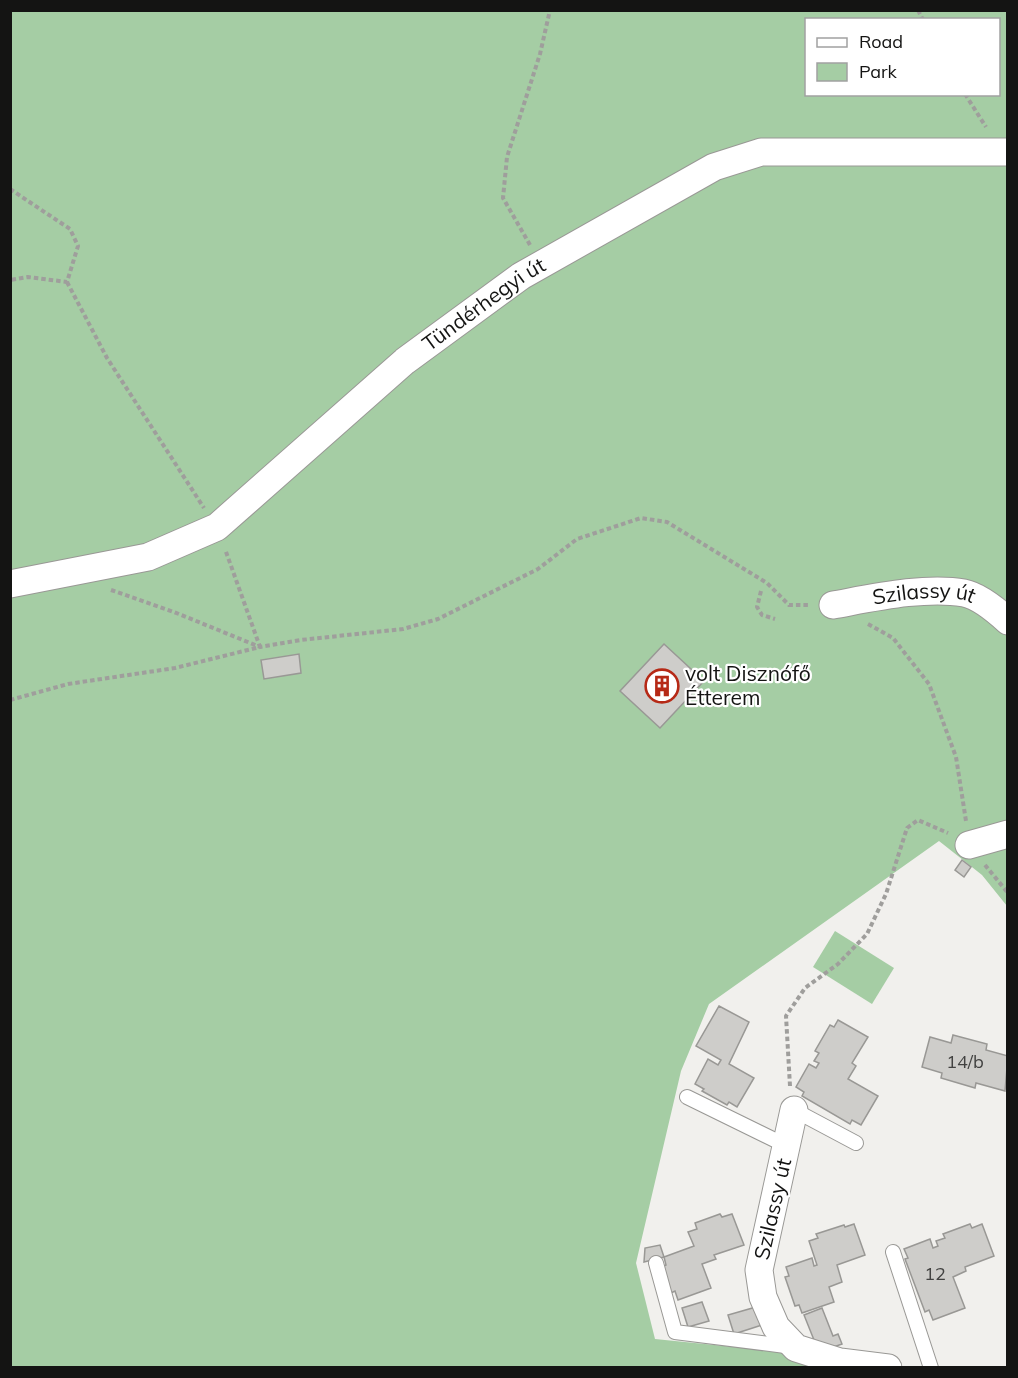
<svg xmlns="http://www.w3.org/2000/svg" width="1018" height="1378" font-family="Mulish,sans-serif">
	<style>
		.green { fill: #a5cda4; fill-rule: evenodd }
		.building { fill: #cecdca; stroke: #999895; stroke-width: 1.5 }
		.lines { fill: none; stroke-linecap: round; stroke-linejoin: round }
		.service-casing { stroke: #999895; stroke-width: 16 }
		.minor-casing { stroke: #999895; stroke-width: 29 }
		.path { stroke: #9f9e9c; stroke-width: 4; stroke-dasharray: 4.5 3; stroke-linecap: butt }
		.service { stroke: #fff; stroke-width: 14 }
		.minor { stroke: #fff; stroke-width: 27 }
		.labels { text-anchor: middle; stroke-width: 4.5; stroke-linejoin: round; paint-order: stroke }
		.number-label { font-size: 18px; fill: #424241 }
		.street-label { font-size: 21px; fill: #141413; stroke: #fff }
		.poi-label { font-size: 21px; fill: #141413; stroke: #fff; text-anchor: start }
	</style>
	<rect width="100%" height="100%" fill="#f1f0ed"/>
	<g class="green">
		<path d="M10 11H1007V906L982 875 939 841 709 1004 681 1071 636 1263 655 1339 794 1353 882 1367H11ZM806 20H998V94H806Z"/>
		<path d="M835 931 894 968 872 1004 813 967Z"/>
	</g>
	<g class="building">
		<path d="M664 644 704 681 660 728 620 691Z"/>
		<path d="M299 654 301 673 264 679 261 660Z"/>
		<path d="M962 860 971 867 964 877 955 870Z"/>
		<path d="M719 1006 749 1022 729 1064 754 1078 737 1107 729 1102 727 1105 702 1091 704 1089 695 1084 708 1059 718 1065 721 1060 696 1046Z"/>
		<path d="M838 1020 868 1037 852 1063 856 1066 848 1079 878 1096 861 1125 852 1120 850 1124 802 1096 804 1092 796 1087 809 1064 816 1068 819 1063 814 1061 819 1053 815 1051 830 1025 834 1027Z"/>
		<path d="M953 1035 987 1044 986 1050 1008 1056 1005 1091 976 1083 975 1088 941 1078 942 1073 922 1067 930 1037 951 1043Z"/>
		<path d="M720 1214 722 1217 732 1214 744 1245 714 1255 716 1259 702 1264 711 1288 678 1300 675 1291 671 1293 661 1267 666 1265 664 1257 694 1246 688 1232 697 1229 695 1223Z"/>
		<path d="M854 1224 865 1255 837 1265 842 1282 829 1287 834 1302 802 1313 799 1305 795 1306 785 1277 789 1276 786 1267 812 1258 814 1266 817 1265 809 1241 818 1238 816 1234 844 1225 845 1227Z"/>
		<path d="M970 1224 972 1228 982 1224 994 1256 965 1267 966 1271 953 1277 965 1308 933 1320 929 1310 925 1312 905 1259 908 1258 904 1249 930 1239 933 1248 938 1246 936 1241 945 1238 943 1234Z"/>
		<path d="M660 1245 664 1257 644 1262 645 1248Z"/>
		<path d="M702 1302 709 1321 688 1327 682 1308Z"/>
		<path d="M756 1307 762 1325 734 1334 728 1315Z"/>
		<path d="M822 1308 833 1336 838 1334 842 1344 825 1350 816 1345 804 1315Z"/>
	</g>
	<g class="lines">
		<g class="service-casing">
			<g id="service">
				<path d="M687 1097 787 1146"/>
				<path d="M794 1110 856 1143"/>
				<path d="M893 1252 931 1368"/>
				<path d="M656 1263 675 1332 793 1347"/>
			</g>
		</g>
		<g class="minor-casing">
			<g id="minor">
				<path id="s1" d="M10 584 148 557 217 527 405 361 521 276 714 167 761 152H1008"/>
				<path id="s2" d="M833 605C872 598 925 586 964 593 979 596 997 611 1008 621"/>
				<path d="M969 845 1008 834"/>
				<path d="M794 1110 759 1270 763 1297 776 1327 796 1348 840 1362 888 1368"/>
			</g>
		</g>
		<g class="path">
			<path d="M918 10 923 20"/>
			<path d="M965 94 986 127"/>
			<path d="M10 189 70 229 78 246 67 282 28 277 10 280"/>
			<path d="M530 245 503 198 507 157 540 54 550 10"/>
			<path d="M67 282 107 358 204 508"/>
			<path d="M111 590 174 612 260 647 301 640 403 629 438 619 538 569 577 539 641 518 667 522 767 583 789 605H809"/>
			<path d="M761 591 757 607 762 615 775 619"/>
			<path d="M868 624 893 638 929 684 956 757 966 821"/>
			<path d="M10 700 68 684 175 668 260 647 225 549"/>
			<path d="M985 865 1008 893"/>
			<path d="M790 1086 786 1016 805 988 838 964 867 934 886 894 907 828 918 820 948 833"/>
		</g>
		<use href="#service" class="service"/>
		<use href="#minor" class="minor"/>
	</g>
	<defs>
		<g id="building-ring" transform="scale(1.725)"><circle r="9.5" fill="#fff" stroke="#b62916" stroke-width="1.5"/><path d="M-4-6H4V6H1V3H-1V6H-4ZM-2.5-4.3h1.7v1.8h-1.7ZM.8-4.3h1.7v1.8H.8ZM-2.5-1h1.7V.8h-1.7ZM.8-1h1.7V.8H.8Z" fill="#b62916"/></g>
	</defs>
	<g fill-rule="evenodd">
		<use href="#building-ring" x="662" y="686"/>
	</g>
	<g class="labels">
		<g class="number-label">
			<text x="965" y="1068">14/b</text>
			<text x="935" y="1280">12</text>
		</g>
		<g class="street-label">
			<text dy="7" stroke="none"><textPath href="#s1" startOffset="564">Tündérhegyi út</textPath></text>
			<text dy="7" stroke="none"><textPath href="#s2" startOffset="92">Szilassy út</textPath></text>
			<text transform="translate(773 1209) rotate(-77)" y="7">Szilassy út</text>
		</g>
		<g class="poi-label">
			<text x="685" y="681">volt Disznófő<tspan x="685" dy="24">Étterem</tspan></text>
		</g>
	</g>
	<rect width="1018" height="1378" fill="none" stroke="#141413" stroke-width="24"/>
	<rect x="805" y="18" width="195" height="78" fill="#ffffff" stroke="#a1a1a1" stroke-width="1.5"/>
	<rect x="817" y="38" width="30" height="9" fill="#ffffff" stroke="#a1a1a1" stroke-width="1.5"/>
	<text x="859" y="48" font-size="18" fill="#141413">Road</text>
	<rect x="817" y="63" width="30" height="18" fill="#a5cda4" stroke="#a1a1a1" stroke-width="1.5"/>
	<text x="859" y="78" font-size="18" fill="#141413">Park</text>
</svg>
